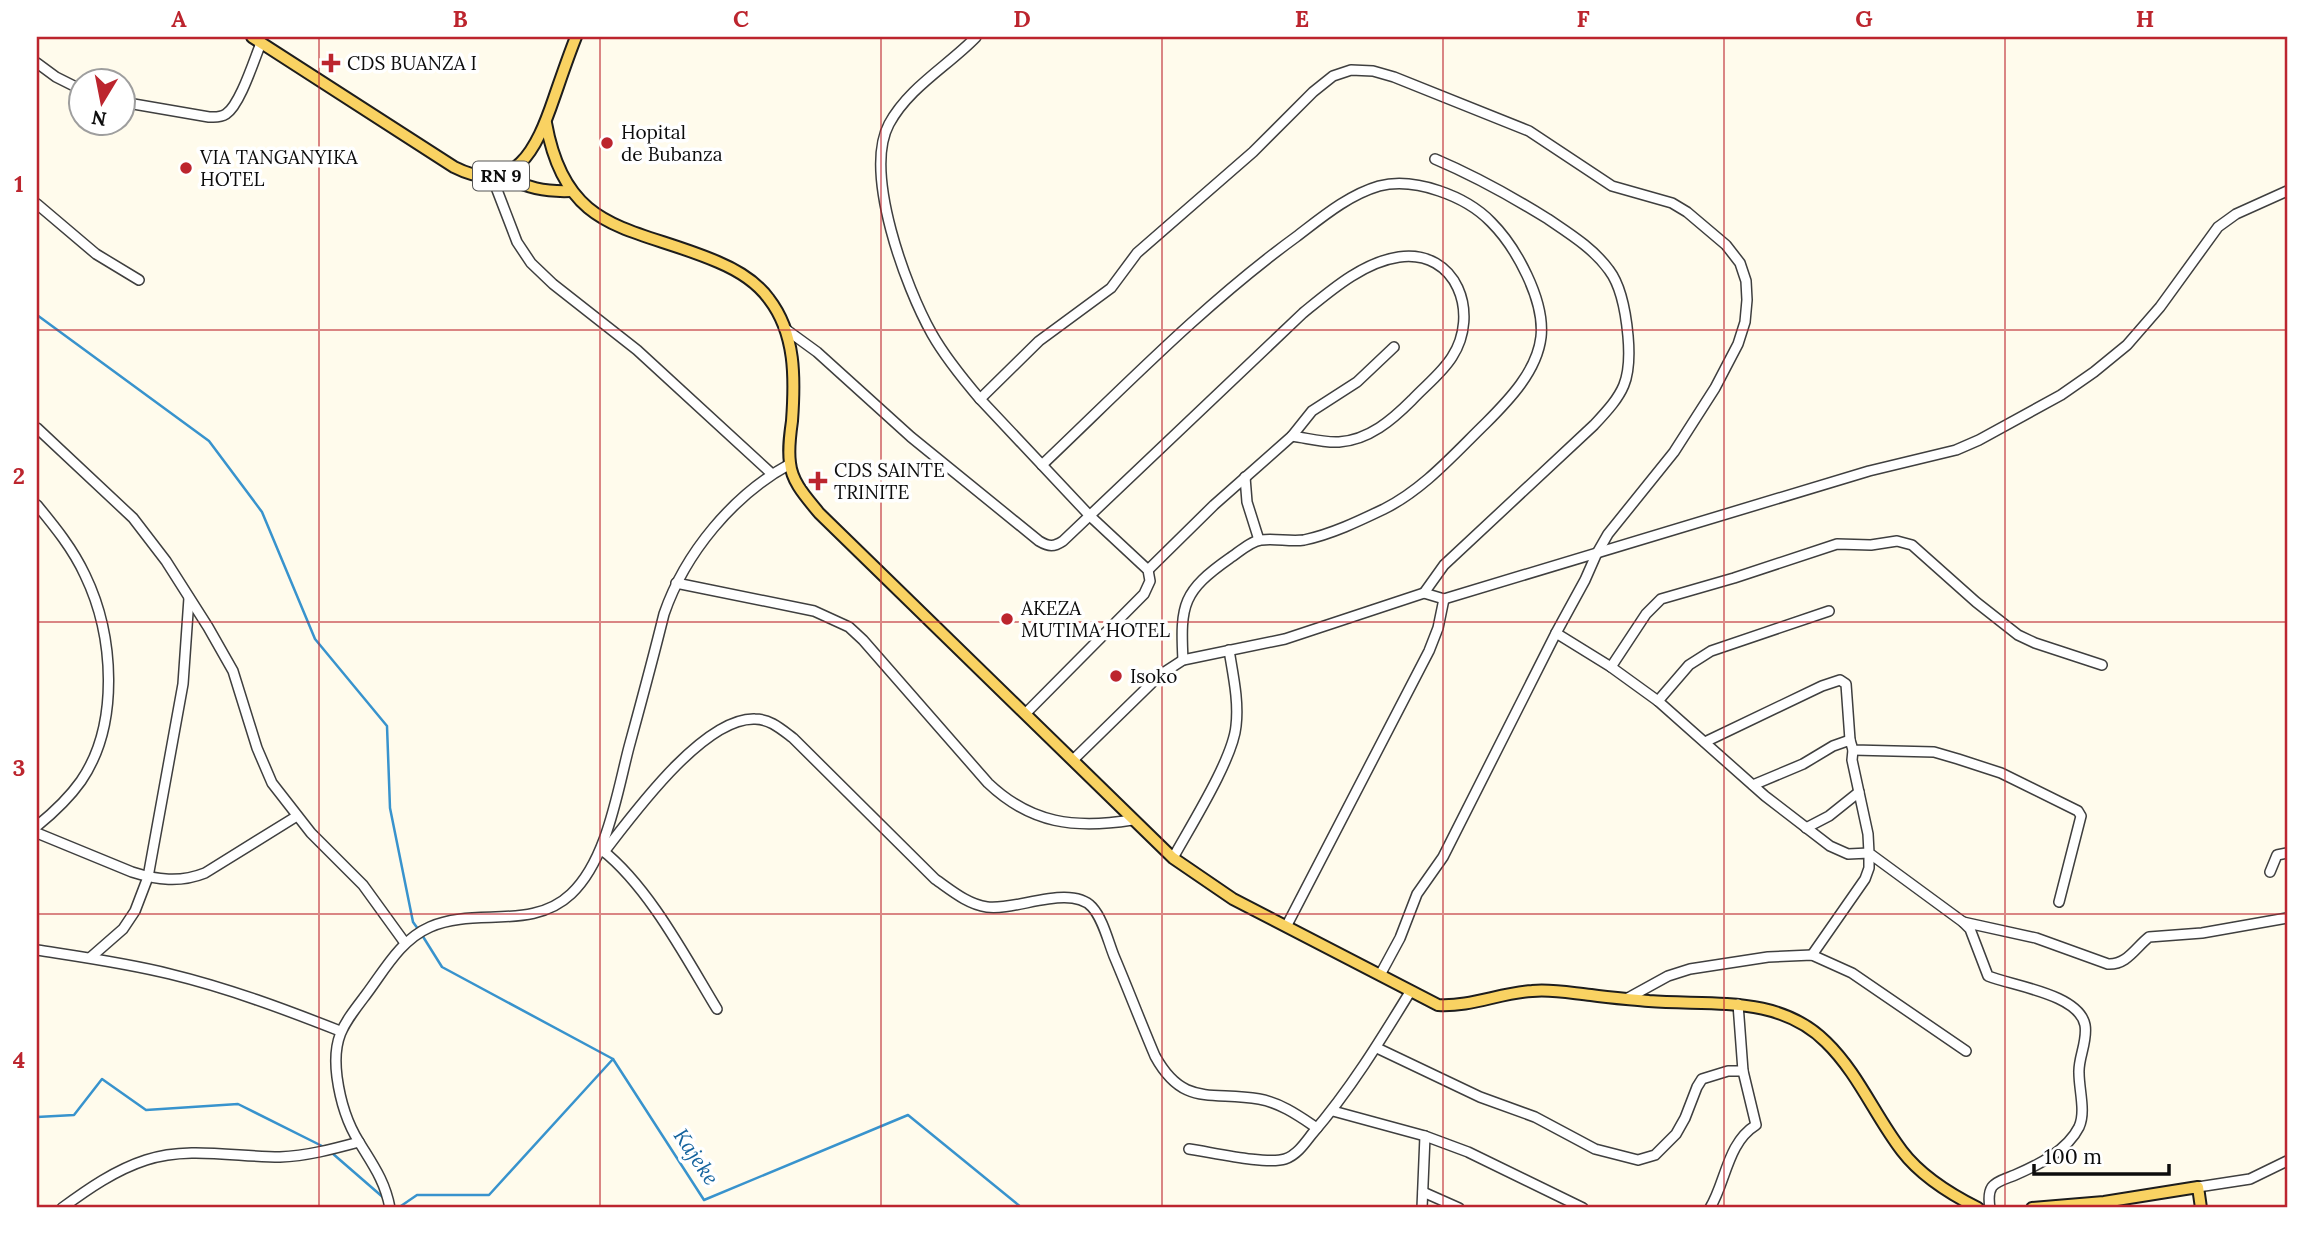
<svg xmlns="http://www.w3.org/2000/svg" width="2324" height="1245" font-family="Lora,serif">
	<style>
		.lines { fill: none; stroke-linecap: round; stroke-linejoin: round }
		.stream { stroke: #3893cd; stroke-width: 2.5 }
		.minor-casing { stroke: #3f3f3f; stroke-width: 12 }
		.major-casing { stroke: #1d1d1d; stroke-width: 14 }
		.minor { stroke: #fff; stroke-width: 9 }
		.major { stroke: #f9d262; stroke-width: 10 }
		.grid { fill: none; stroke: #bc252e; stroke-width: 2; stroke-opacity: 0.55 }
		.poi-dot { fill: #bc252e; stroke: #fff; stroke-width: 2.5 }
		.labels { text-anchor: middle; stroke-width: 7; stroke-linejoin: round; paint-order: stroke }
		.shield { fill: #fff; stroke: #555; stroke-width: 2 }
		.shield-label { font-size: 18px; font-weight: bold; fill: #0c0c0c }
		.poi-label { font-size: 19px; fill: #0c0c0c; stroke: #fff; text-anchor: start }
		.water-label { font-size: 21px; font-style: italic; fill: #16649e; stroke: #fff }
		.neatline { fill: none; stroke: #bc252e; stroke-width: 2.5 }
		.grid-label { font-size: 23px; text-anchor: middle; font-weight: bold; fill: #bc252e }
	</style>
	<rect width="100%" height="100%" fill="#fffbec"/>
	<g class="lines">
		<g class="stream">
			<path d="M37 315 209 441 262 512 315 639 387 726 390 808 413 922 418 929"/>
			<path d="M422 935 442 967 613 1059"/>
			<path d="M37 1117 74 1115 102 1079 146 1110 238 1104 324 1147"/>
			<path d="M332 1153 385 1199"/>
			<path d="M398 1208 417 1195H489L613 1059 704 1200 908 1115 1022 1208"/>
		</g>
		<g class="minor-casing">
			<g id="minor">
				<path d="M976 37C948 66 909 87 889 124 863 173 906 288 932 334 945 357 963 379 980 399"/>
				<path d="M37 63 56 77 80 89"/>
				<path d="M122 102 209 117C215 117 220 118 226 114 240 105 254 60 261 43"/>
				<path d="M492 177 517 242 531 263 553 284 637 350 772 474"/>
				<path d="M37 204 96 254 139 280"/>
				<path d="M784 328 817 352 911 437 1039 541C1049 547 1054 547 1063 541L1303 313C1330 291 1363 262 1399 257 1457 249 1480 314 1452 357 1442 373 1425 386 1412 400 1392 420 1369 440 1339 442 1324 443 1307 438 1292 436L1312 411 1357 382 1394 347"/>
				<path d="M37 428 133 518 166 561 208 627 233 671 257 748 272 783 311 833 363 885 405 943"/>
				<path d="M1042 465C1124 387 1204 304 1296 237 1321 218 1348 195 1379 186 1415 177 1466 196 1491 222 1516 247 1545 300 1541 337 1537 371 1509 400 1486 423 1454 454 1424 489 1384 509 1359 521 1332 534 1304 540 1290 542 1275 538 1261 540 1251 541 1239 552 1230 558 1183 591 1180 604 1183 660"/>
				<path d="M1245 477 1247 502 1259 540"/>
				<path d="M37 505C55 527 73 549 85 575 114 635 120 724 81 781 69 798 53 813 37 826"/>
				<path d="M1148 570 1214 505 1292 436"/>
				<path d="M676 583 814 611 849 627 863 640 988 783C1031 824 1075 829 1132 820"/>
				<path d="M1424 593 1444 565 1594 425C1624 393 1632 381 1628 336 1626 314 1622 287 1609 270 1593 248 1570 234 1548 219 1511 196 1475 176 1435 159"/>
				<path d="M1556 633 1611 667 1658 701 1765 796 1830 846 1848 854 1869 853V868L1865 879 1812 955"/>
				<path d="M1611 667 1646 614 1661 599 1734 578 1837 544 1871 545 1897 541 1912 545 1976 602 2018 635 2035 643 2102 665"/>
				<path d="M1658 701 1689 665 1711 651 1829 611"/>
				<path d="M1026 713 1144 594 1150 581 1148 570 1090 516 980 399 1039 341 1111 288 1137 253 1253 152 1313 92 1333 76 1351 70 1373 71 1394 77 1529 131 1612 186 1672 203 1687 212 1726 245 1740 263 1746 281 1747 300 1745 322 1738 344 1715 388 1674 452 1608 534 1596 555 1585 580 1556 633 1443 857 1417 894 1400 938 1380 975"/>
				<path d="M1705 742 1822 686 1840 680 1846 684 1850 740"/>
				<path d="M1853 750 1852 760 1868 834 1869 853 1963 922 1970 929 1988 976C2013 986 2079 994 2085 1025 2088 1041 2078 1058 2079 1073 2079 1090 2086 1112 2079 1127 2067 1151 2038 1165 2015 1175 2008 1178 1996 1181 1992 1187 1988 1193 1989 1202 1990 1208"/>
				<path d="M1073 760 1160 675 1183 660 1285 639 1424 593 1444 599 1869 471 1956 450 1979 440 2061 395 2094 372 2127 345 2160 307 2218 227 2236 214 2287 191"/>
				<path d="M1753 785 1803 764 1833 746 1850 740 1853 750 1934 752 1958 759 2001 773 2078 811 2081 816 2059 902"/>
				<path d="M1806 828 1829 816 1859 792"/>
				<path d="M37 833 132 872C157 880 180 883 205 873L297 816"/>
				<path d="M602 850C649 887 686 958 717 1009"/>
				<path d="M604 852C634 813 704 717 755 719 770 719 781 729 793 738L935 879C951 890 967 904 987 907 1016 911 1070 884 1092 907 1103 919 1108 941 1114 956 1128 989 1141 1023 1155 1056 1183 1107 1210 1091 1259 1099 1281 1103 1299 1116 1317 1128"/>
				<path d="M1173 858C1190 827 1233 759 1236 726 1239 701 1233 675 1229 650"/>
				<path d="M2270 872 2277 855 2287 853"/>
				<path d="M1963 922 2036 938 2108 964C2127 965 2135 948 2149 937L2202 933 2287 918"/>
				<path d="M1287 925 1429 651 1438 628 1444 599"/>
				<path d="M37 950C82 957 126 963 170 974 228 988 284 1009 340 1031"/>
				<path d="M91 957 123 929 135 911 148 877 183 684 189 598"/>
				<path d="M1628 998 1668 976 1690 969 1768 957 1812 955 1852 973 1966 1051"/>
				<path d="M1377 1048 1480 1097 1535 1117 1595 1149 1638 1160 1655 1155 1676 1134 1685 1118 1697 1087 1702 1079 1728 1071H1743"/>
				<path d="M1333 1111 1425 1136 1468 1152 1583 1208"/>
				<path d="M1189 1149C1211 1152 1266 1165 1285 1159 1297 1155 1305 1143 1312 1134 1350 1090 1380 1041 1410 992"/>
				<path d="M2198 1187 2250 1179 2287 1161"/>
				<path d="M1423 1192 1459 1208"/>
				<path d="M62 1208C88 1189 115 1170 146 1160 188 1146 236 1157 280 1157 307 1156 333 1149 359 1142"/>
				<path d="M390 1208C385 1181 373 1165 359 1142 347 1123 340 1099 337 1077 332 1038 343 1025 365 996 384 971 400 940 430 927 475 907 532 931 571 894 607 860 617 793 629 747 641 703 653 659 664 614 685 553 733 495 790 464"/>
				<path d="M1422 1208 1425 1136"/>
				<path d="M1710 1208C1726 1182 1727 1143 1756 1125L1743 1071 1738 1004"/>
			</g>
		</g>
		<g class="major-casing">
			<g id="major">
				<path d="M252 37 454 167C515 198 537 148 554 98 561 78 568 57 576 37"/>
				<path d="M546 123C566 235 632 225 718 262 737 270 756 281 769 299 796 334 795 379 792 421 790 435 788 449 790 463 792 483 807 498 819 513L1173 858 1233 899 1438 1005C1470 1007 1500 993 1532 991 1552 989 1571 993 1591 995 1610 998 1630 999 1649 1001 1710 1006 1778 994 1826 1042 1858 1073 1875 1116 1902 1151 1921 1176 1950 1194 1978 1208"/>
				<path d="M503 175C526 188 545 192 571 191"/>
				<path d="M2032 1208 2104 1202 2198 1187 2201 1208"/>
			</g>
		</g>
		<use href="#minor" class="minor"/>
		<use href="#major" class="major"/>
	</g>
	<path class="grid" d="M319 37V1208M600 37V1208M881 37V1208M1162 37V1208M1443 37V1208M1724 37V1208M2005 37V1208M37 330H2287M37 622H2287M37 914H2287"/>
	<g class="poi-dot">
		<path d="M327.5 52.5h7v7h7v7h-7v7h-7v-7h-7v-7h7z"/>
		<circle cx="607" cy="143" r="7"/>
		<circle cx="186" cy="168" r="7"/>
		<path d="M814.5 470.5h7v7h7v7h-7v7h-7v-7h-7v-7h7z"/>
		<circle cx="1007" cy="619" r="7"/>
		<circle cx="1116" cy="676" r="7"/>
	</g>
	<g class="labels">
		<rect class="shield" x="473" y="161.5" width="56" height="29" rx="5"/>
		<g class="shield-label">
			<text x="501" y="182">RN 9</text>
		</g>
		<g class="poi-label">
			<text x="347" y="70">CDS BUANZA I</text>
			<text x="621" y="139">Hopital<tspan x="621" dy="22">de Bubanza</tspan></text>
			<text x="200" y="164">VIA TANGANYIKA<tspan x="200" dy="22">HOTEL</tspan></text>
			<text x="834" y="477">CDS SAINTE<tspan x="834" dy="22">TRINITE</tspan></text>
			<text x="1021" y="615">AKEZA<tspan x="1021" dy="22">MUTIMA HOTEL</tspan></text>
			<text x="1130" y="683">Isoko</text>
		</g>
		<g class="water-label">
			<text transform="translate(696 1157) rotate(56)" y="7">Kajeke</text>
		</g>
	</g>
	<rect width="2324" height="1245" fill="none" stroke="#ffffff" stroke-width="77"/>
	<g transform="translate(102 102) rotate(190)"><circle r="33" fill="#ffffff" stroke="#9e9e9e" stroke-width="2"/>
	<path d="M0-5L12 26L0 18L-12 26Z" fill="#bc252e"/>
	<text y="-10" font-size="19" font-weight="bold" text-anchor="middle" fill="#0c0c0c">N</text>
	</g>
	<path d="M2034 1164v10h135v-10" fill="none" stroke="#0c0c0c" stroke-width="3.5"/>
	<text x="2044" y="1164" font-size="21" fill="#0c0c0c" stroke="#ffffff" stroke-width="5" paint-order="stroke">100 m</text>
	<rect x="38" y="38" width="2248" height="1168" class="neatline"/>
	<g class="grid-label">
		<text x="179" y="27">A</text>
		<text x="460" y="27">B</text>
		<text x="741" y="27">C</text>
		<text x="1022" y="27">D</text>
		<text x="1302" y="27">E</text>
		<text x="1583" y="27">F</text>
		<text x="1864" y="27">G</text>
		<text x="2145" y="27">H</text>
		<text x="19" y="192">1</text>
		<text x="19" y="484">2</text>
		<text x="19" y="776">3</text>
		<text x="19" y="1068">4</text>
	</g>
</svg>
